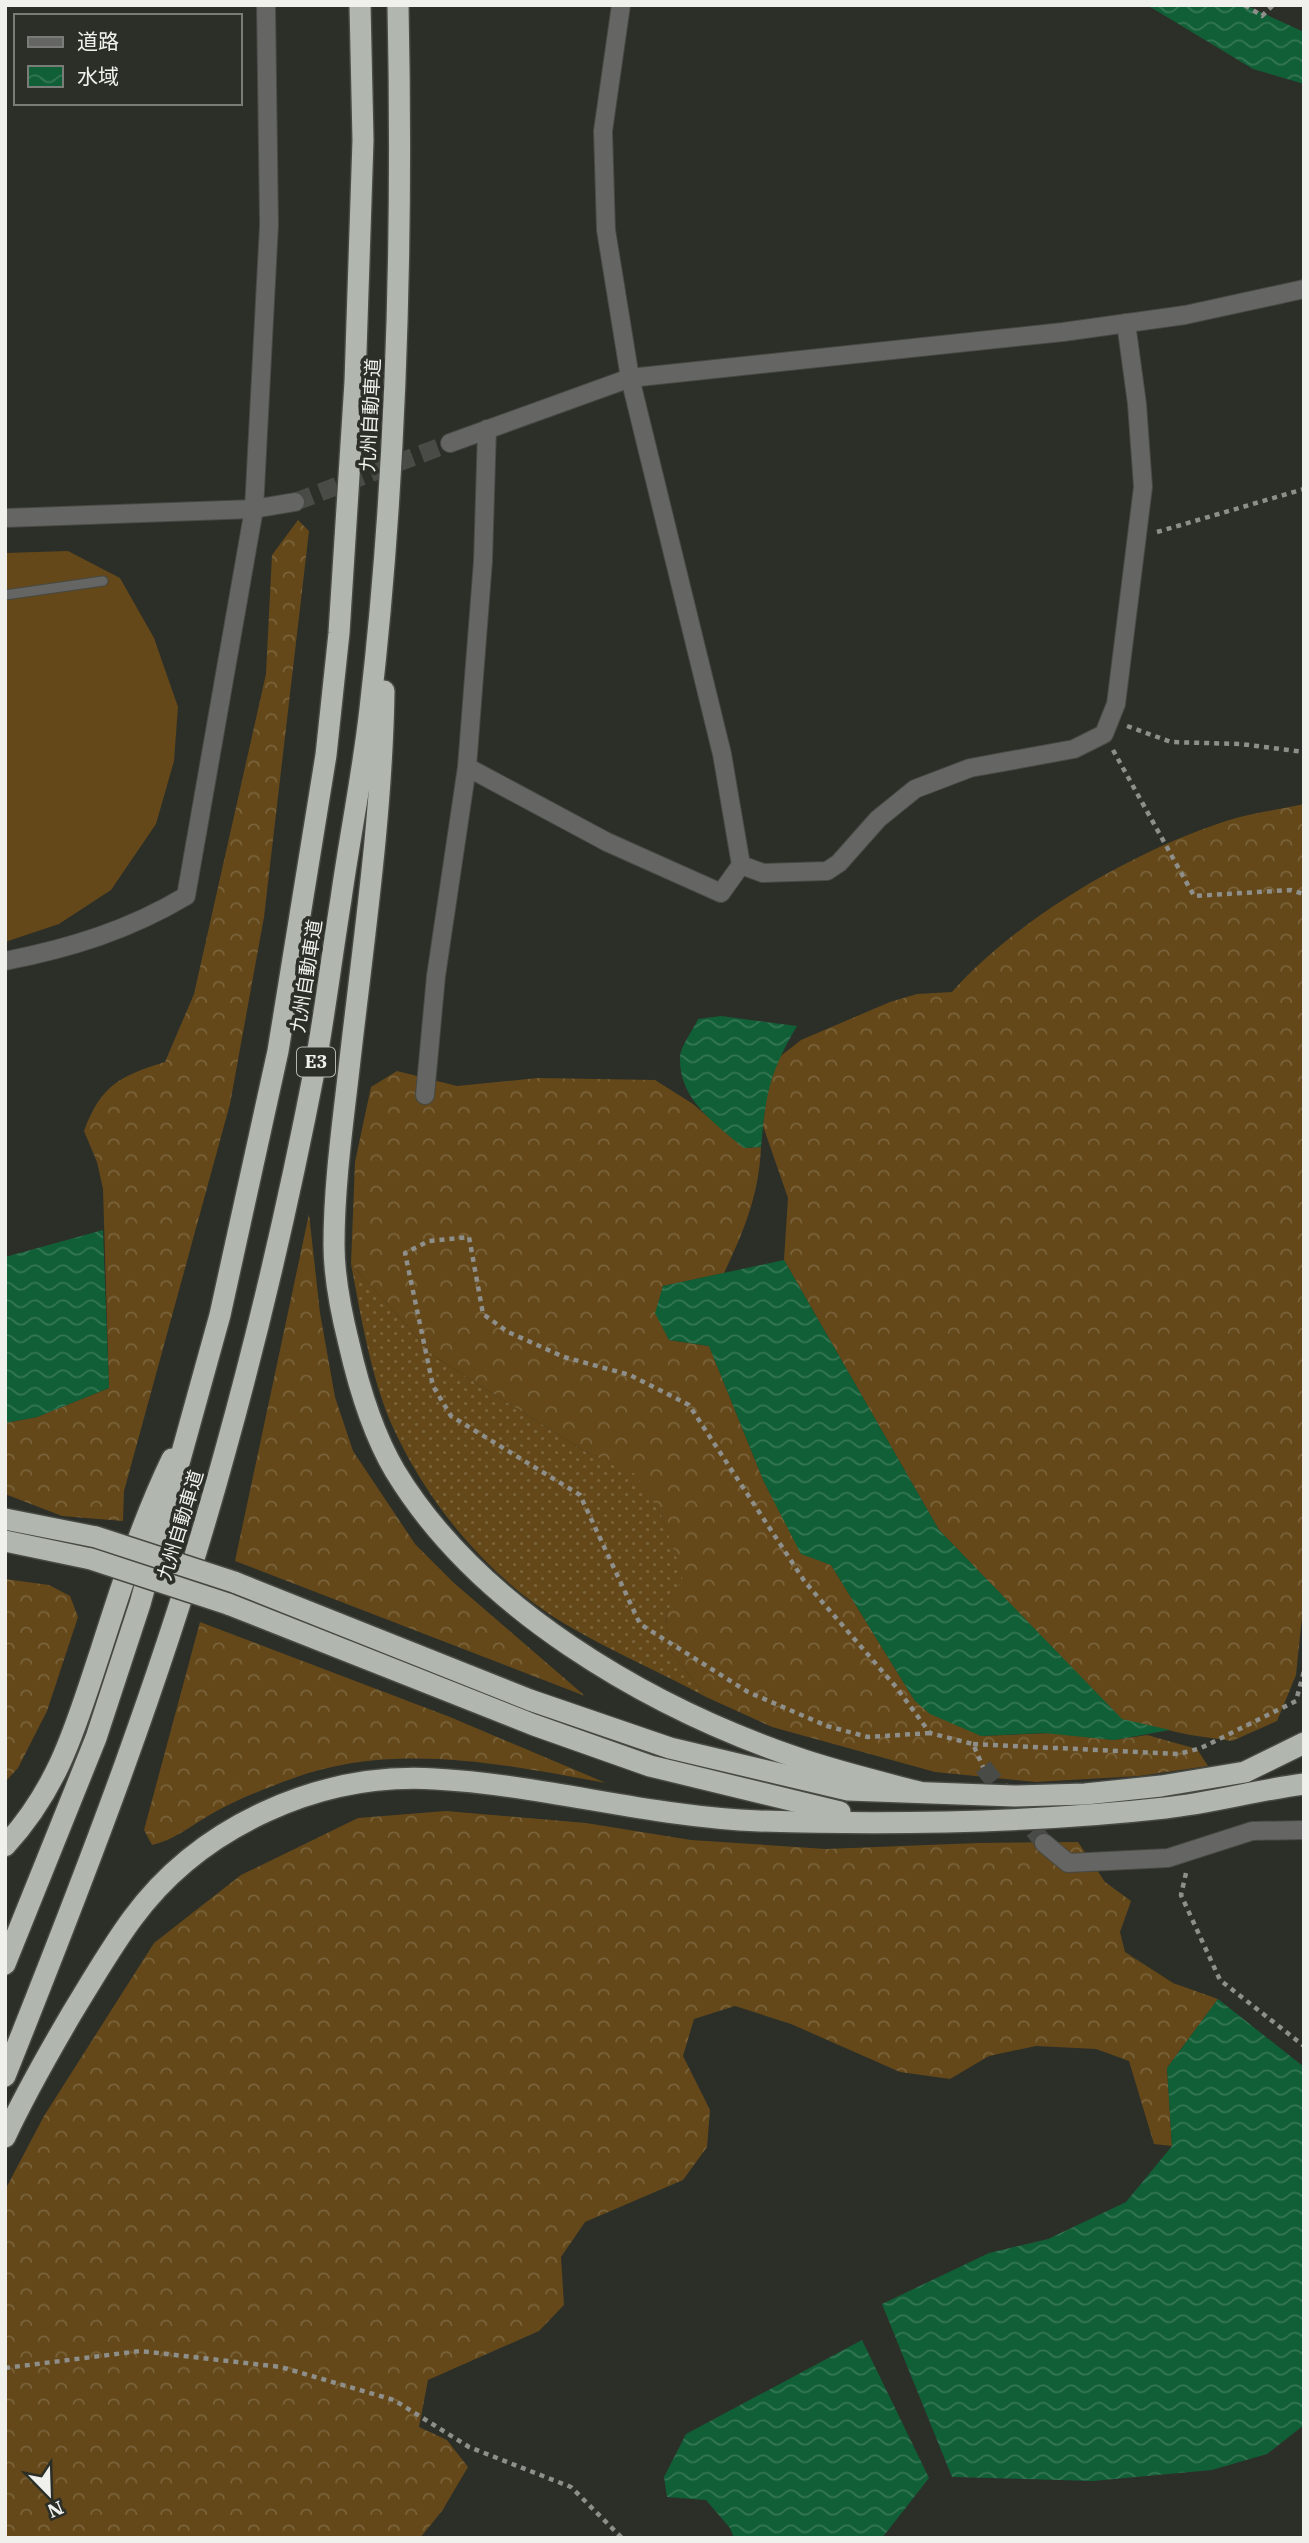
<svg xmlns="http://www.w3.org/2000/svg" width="1309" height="2543" font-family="'IBM Plex Serif','Noto Sans JP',serif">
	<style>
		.grass { fill: url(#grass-dots) }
		.forest { fill: url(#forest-crowns) }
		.garden { fill: #644819 }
		.water { fill: url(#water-waves) }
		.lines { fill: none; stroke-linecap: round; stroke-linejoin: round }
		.street-tunnel { stroke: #494b46; stroke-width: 18; stroke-dasharray: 18 9; stroke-linecap: butt }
		.lane-casing { stroke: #474944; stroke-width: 11 }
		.street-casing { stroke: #474944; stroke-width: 20 }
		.highway-casing { stroke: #474944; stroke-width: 24 }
		.path { stroke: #8e8f8a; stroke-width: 4.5; stroke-dasharray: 5 5; stroke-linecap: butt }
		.lane { stroke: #656664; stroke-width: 9 }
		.street { stroke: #656664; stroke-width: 18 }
		.highway { stroke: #b1b6af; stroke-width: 21 }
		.highway-bridge-casing { stroke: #474944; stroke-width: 24; stroke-linecap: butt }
		.highway-bridge { stroke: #b1b6af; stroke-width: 21 }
		.labels { text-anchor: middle; stroke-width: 7; stroke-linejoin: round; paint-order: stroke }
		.shield { fill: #2c2e28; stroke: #b5b6b2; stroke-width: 2 }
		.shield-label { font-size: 18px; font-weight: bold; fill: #f0f1ed }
		.street-label { font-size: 19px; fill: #f0f1ed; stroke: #2c2e28 }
	</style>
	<defs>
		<pattern id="grass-dots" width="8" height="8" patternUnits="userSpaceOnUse" patternTransform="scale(1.75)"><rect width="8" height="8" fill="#644819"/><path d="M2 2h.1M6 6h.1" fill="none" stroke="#7a633b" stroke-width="1.8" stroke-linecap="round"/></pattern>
		<pattern id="forest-crowns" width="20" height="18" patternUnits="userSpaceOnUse" patternTransform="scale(1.75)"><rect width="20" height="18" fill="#644819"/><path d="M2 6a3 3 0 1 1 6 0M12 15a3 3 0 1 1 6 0" fill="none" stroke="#7a633b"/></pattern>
		<pattern id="water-waves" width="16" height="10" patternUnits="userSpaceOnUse" patternTransform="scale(1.75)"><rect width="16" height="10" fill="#115f37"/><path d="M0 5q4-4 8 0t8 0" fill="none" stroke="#347654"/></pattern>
	</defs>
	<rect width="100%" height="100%" fill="#2c2e28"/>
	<path class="grass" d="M351 1264 435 1357 586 1452 635 1473 661 1514 684 1577 666 1615 669 1649 706 1697C660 1672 610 1651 565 1624 489 1578 427 1504 391 1423 370 1373 361 1316 351 1264Z"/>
	<g class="forest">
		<path d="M298 520 309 531 264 917 230 1104 124 1491 123 1521 62 1516 5 1494V1423L37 1417 109 1388 103 1189 97 1162 84 1131C101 1085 120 1076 165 1062L194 994 266 674 272 555Z"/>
		<path d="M1304 804V1597L1296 1675 1277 1721 1232 1741 1190 1735 1122 1720 939 1530 784 1260 788 1198 763 1126 768 1082 777 1059 801 1040 890 1002 917 994 952 992C1018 918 1131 852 1226 821 1250 813 1278 810 1304 804Z"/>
		<path d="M397 1071 457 1086 538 1078 655 1080 693 1104 744 1148 761 1147C759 1195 744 1231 724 1273L663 1286 656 1313 669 1340 709 1346 764 1482 801 1553 831 1565 915 1701 981 1736 1051 1733 1114 1740 1147 1735 1197 1749 1208 1766 1139 1776 1036 1782 935 1772 772 1727 706 1697 669 1649 666 1615 683 1576 661 1514 635 1474 586 1452 435 1357 351 1264 355 1162 371 1087Z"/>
		<path d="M309 1214 320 1313 335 1397 353 1451 415 1544 454 1583 585 1696 235 1561Z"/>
		<path d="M5 1579 49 1585 70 1596 78 1617 47 1711 18 1768 5 1782Z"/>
		<path d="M200 1622 450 1717 606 1783C502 1764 393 1741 291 1779 264 1789 233 1801 208 1816 189 1827 174 1840 152 1845L144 1830Z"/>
		<path d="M446 1811 586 1823 691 1840 826 1849 978 1843 1078 1842 1105 1882 1131 1901 1120 1932 1125 1952 1173 1983 1218 1999 1167 2068 1172 2146 1154 2144 1129 2061 1096 2049 1036 2046 989 2056 950 2079 900 2072 791 2024 735 2006 694 2019 683 2056 710 2110 707 2147 683 2180 585 2222 561 2257 564 2305 539 2331 428 2380 419 2427 447 2440 468 2467 442 2511 420 2538H5V2190L44 2116 154 1943 241 1875 358 1818Z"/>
	</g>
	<path class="garden" d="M68 551 120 578 154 638 178 707 174 761 156 824 111 890 59 924 5 942V553Z"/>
	<g class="water">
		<path d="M1147 5H1245L1304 32V84L1253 69Z"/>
		<path d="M721 1016 797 1026C769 1074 766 1093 761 1147L744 1148C716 1124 679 1100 680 1058 680 1047 693 1030 698 1019Z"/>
		<path d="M103 1230 109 1388 37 1417 5 1423V1257Z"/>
		<path d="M784 1260 939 1530 1122 1719 1170 1730 1114 1740 1044 1733 981 1736 930 1714 915 1701 831 1565 801 1554 764 1482 709 1346 669 1340 655 1313 663 1286Z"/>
		<path d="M1218 1999 1304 2067V2425L1267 2454 1212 2470 1093 2481 952 2477 882 2304 989 2253 1048 2239 1126 2202 1172 2146 1167 2068Z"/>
		<path d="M862 2340 929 2478 882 2538H734L730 2528 706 2500 667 2497 664 2477 686 2434Z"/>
	</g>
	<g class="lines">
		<g class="street-tunnel">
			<path d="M295 502 450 443"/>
			<path d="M983 1767 1044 1843"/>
		</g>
		<g class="lane-casing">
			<path id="lane" d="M5 595 103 581"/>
		</g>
		<g class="street-casing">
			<g id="street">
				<path d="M450 443 630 378 1063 332 1185 315 1304 289"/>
				<path d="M5 518 254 509 295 502"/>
				<path d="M467 767 607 842 721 893 741 865 722 754 630 378 606 230 603 131 621 5"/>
				<path d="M741 865 763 873 827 871 839 863 878 819 915 789 970 768 1074 749 1104 734 1116 704 1143 487 1137 404 1126 323"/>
				<path d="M5 961C71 948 129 930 186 896L254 509 269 225 266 5"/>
				<path d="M425 1095 436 976 467 767 483 561 487 429"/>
				<path d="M1044 1843 1068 1863 1168 1858 1252 1831 1304 1830"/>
			</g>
		</g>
		<g class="highway-casing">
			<g id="highway">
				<path d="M384 691C382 815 364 937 350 1060 343 1122 334 1184 334 1245 334 1278 341 1312 349 1344 359 1388 372 1432 395 1471 478 1608 647 1706 795 1757 835 1771 877 1781 919 1792"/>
				<path d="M5 1519 96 1537"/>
				<path d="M5 1541 91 1559"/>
				<path d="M234 1582 530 1700 670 1748 848 1790 1014 1796 1085 1794 1161 1786 1245 1772 1304 1743"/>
				<path d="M228 1604 534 1725 650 1766 840 1812"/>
				<path d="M5 1846C60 1786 76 1725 101 1650 122 1585 142 1521 172 1459"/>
				<path d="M5 1964 96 1738 140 1604 220 1315 278 1051 326 755 339 633 355 382 363 140 360 5"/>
				<path d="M5 2076C87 1871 167 1665 225 1452 260 1326 290 1196 315 1067 325 1012 332 955 341 899 350 835 363 772 370 709 397 476 403 240 398 5"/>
				<path d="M5 2137C25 2094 48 2054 72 2013 91 1982 110 1949 132 1919 200 1826 320 1772 435 1779 544 1785 650 1817 759 1821 894 1825 1030 1823 1165 1808 1212 1803 1257 1790 1304 1784"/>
			</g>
		</g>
		<g class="path">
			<path d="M1245 5 1262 16 1273 5"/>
			<path d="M1157 532 1304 489"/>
			<path d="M1127 726 1171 742 1241 744 1304 752"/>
			<path d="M1113 750 1194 896 1290 890 1304 894"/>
			<path d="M930 1733 868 1737 827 1726 748 1692 640 1624 580 1495 451 1416 433 1386 405 1253 429 1241 469 1237 483 1314 508 1332 564 1357 630 1375 689 1405 805 1582 896 1687 930 1733 973 1744 983 1767"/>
			<path d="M973 1744 1179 1754 1201 1748 1296 1701 1304 1671"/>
			<path d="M1186 1873 1181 1895 1220 1980 1304 2046"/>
			<path d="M5 2368 140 2351 281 2367 394 2400 469 2447 571 2487 622 2538"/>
		</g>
		<use href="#lane" class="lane"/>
		<use href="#street" class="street"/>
		<use href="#highway" class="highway"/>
		<g class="highway-bridge-casing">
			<g id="highway-bridge">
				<path d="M96 1537 234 1582"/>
				<path d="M91 1559 228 1604"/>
			</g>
		</g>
		<use href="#highway-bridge" class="highway-bridge"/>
	</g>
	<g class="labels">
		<rect class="shield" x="297" y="1047.5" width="38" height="29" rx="5"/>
		<g class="shield-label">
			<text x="316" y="1068">E3</text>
		</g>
		<g class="street-label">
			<text transform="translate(370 415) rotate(-87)" y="7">九州自動車道</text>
			<text transform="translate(306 976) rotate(-81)" y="7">九州自動車道</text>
			<text transform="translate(180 1525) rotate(-73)" y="7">九州自動車道</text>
		</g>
	</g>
	<rect width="1309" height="2543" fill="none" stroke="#f0f1ed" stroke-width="14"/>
	<rect x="14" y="14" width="228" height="91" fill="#2c2e28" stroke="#7a7c77" stroke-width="2"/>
	<rect x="28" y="37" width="35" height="10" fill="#656664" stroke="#7a7c77" stroke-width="2"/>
	<text x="77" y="49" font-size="21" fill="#f0f1ed">道路</text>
	<rect x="28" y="66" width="35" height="21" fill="url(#water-waves)" stroke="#7a7c77" stroke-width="2"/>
	<text x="77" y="84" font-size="21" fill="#f0f1ed">水域</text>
	<g transform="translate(49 2494) rotate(157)" stroke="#2c2e28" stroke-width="5" paint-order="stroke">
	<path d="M0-5L12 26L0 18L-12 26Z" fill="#f0f1ed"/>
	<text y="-10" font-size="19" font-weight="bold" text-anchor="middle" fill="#f0f1ed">N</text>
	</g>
</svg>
